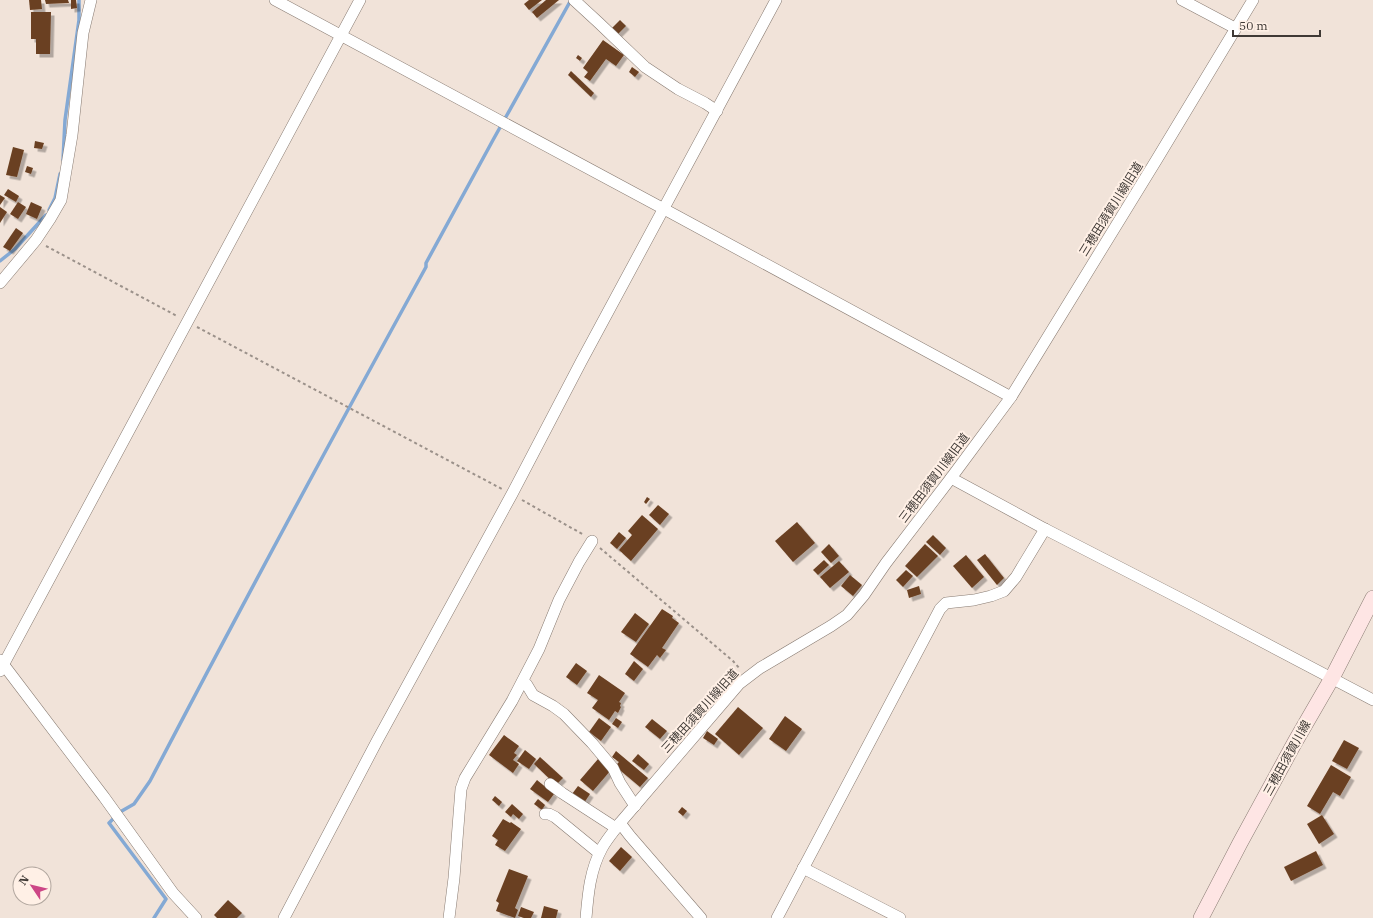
<svg xmlns="http://www.w3.org/2000/svg" width="1373" height="918" font-family="'IBM Plex Serif','Noto Sans JP',serif">
	<style>
		.lines { fill: none; stroke-linecap: round; stroke-linejoin: round }
		.stream { stroke: #84a9d4; stroke-width: 3.5 }
		.building { fill: #6b4022; filter: url(#shadow) }
		.street-casing { stroke: #887b72; stroke-width: 12 }
		.secondary-casing { stroke: #887b72; stroke-width: 16 }
		.path { stroke: #9b918a; stroke-width: 2; stroke-dasharray: 3 3; stroke-linecap: butt }
		.street { stroke: #fff; stroke-width: 11 }
		.secondary { stroke: #fee5e4; stroke-width: 15 }
		.labels { text-anchor: middle; stroke-width: 4; stroke-linejoin: round; paint-order: stroke }
		.street-label { font-size: 12px; fill: #3f3935; stroke: #fff0e6 }
	</style>
	<defs>
		<filter id="shadow"><feDropShadow dx="3.5" dy="3.5" stdDeviation="0" flood-color="#0004"/></filter>
	</defs>
	<rect width="100%" height="100%" fill="#f1e3d9"/>
	<g class="lines">
		<g class="stream">
			<path d="M63 160 65 120 79 20V0"/>
			<path d="M49 210 55 198 60 174"/>
			<path d="M0 261 15 249 46 215"/>
			<path d="M154 918 166 899 109 823 120 812 134 804 150 781C240 609 332 438 426 267V263L493 140 571 0"/>
		</g>
	</g>
	<g class="building">
		<path d="M29 0H41L42 9 30 10Z"/>
		<path d="M45 0H68L69 3 46 4Z"/>
		<path d="M71 0H76L77 8 71 9Z"/>
		<path d="M529 0H542L529 10 524 4Z"/>
		<path d="M546 0H559L537 18 532 12Z"/>
		<path d="M31 12H51L50 54H36V39H31Z"/>
		<path d="M620 20 626 26 618 34 612 28Z"/>
		<path d="M603 40 624 55 616 66 606 59 590 81 584 77 588 72 583 68Z"/>
		<path d="M578 55 582 58 580 61 576 58Z"/>
		<path d="M632 67 639 72 635 77 629 72Z"/>
		<path d="M571 71 594 93 591 97 568 75Z"/>
		<path d="M35 141 44 143 42 149 34 148Z"/>
		<path d="M13 147 24 150 17 177 6 175Z"/>
		<path d="M27 166 33 168 31 174 25 172Z"/>
		<path d="M8 189 19 196 16 202 4 195Z"/>
		<path d="M0 195 5 198 0 205Z"/>
		<path d="M18 202 26 207 18 219 10 214Z"/>
		<path d="M31 202 42 207 37 219 26 214Z"/>
		<path d="M0 207 7 212 0 223Z"/>
		<path d="M16 228 23 233 10 251 3 247Z"/>
		<path d="M647 497 650 499 646 504 644 502Z"/>
		<path d="M658 505 669 514 660 525 649 515Z"/>
		<path d="M642 515 658 529 631 561 619 550 632 535 628 531Z"/>
		<path d="M797 522 815 543 793 562 775 541Z"/>
		<path d="M619 532 626 538 617 549 610 543Z"/>
		<path d="M933 535 946 548 940 555 926 542Z"/>
		<path d="M829 544 839 556 831 563 821 552Z"/>
		<path d="M925 544 938 556 917 577 905 566Z"/>
		<path d="M985 554 1004 578 997 585 977 560Z"/>
		<path d="M966 555 984 577 972 588 953 566Z"/>
		<path d="M824 560 829 565 818 575 813 570Z"/>
		<path d="M839 561 849 572 830 588 820 577Z"/>
		<path d="M906 570 913 576 903 587 896 580Z"/>
		<path d="M850 575 862 585 853 596 841 586Z"/>
		<path d="M919 586 921 594 909 598 907 590Z"/>
		<path d="M662 609 673 616 672 618 679 623 662 648 666 650 660 658 657 655 648 667 630 654Z"/>
		<path d="M635 613 649 624 636 642 621 632Z"/>
		<path d="M634 661 643 669 634 681 625 674Z"/>
		<path d="M576 663 587 671 577 685 566 677Z"/>
		<path d="M599 675 625 693 619 702 621 703 620 706 621 707 618 713 615 711 609 720 592 708 598 700 587 693Z"/>
		<path d="M738 707 763 728 739 755 715 734Z"/>
		<path d="M785 716 802 729 786 751 769 739Z"/>
		<path d="M599 718 611 727 601 741 589 732Z"/>
		<path d="M616 718 622 722 618 728 612 724Z"/>
		<path d="M652 719 667 731 660 739 645 727Z"/>
		<path d="M707 731 718 739 714 745 703 738Z"/>
		<path d="M504 735 519 746 514 753 517 755 513 760 519 764 513 773 489 755Z"/>
		<path d="M1344 740 1359 748 1347 769 1332 761Z"/>
		<path d="M525 750 536 759 529 769 517 761Z"/>
		<path d="M616 751 648 778 640 787 615 766 619 762 612 757Z"/>
		<path d="M638 754 649 764 644 770 632 761Z"/>
		<path d="M540 757 563 778 556 785 534 764Z"/>
		<path d="M598 759 611 770 593 791 580 780Z"/>
		<path d="M1331 765 1351 777 1340 796 1333 792 1320 814 1307 806Z"/>
		<path d="M537 780 554 794 548 802 530 789Z"/>
		<path d="M578 786 590 794 584 803 572 794Z"/>
		<path d="M495 796 502 802 499 806 492 800Z"/>
		<path d="M538 799 545 805 542 810 534 804Z"/>
		<path d="M512 804 523 814 519 819 513 814 511 817 505 812Z"/>
		<path d="M682 807 687 811 683 816 678 812Z"/>
		<path d="M1322 815 1334 834 1319 844 1307 824Z"/>
		<path d="M503 819 510 823 511 822 521 829 505 851 495 845 498 840 492 836Z"/>
		<path d="M621 847 632 857 620 871 609 861Z"/>
		<path d="M1316 851 1323 865 1291 881 1284 867Z"/>
		<path d="M509 869 528 876 515 908 518 910 515 918 496 911 499 903 496 901Z"/>
		<path d="M228 900 242 913 237 918H217L214 915Z"/>
		<path d="M544 906 558 910 556 918H541Z"/>
		<path d="M521 907 534 912 531 918H524L518 916Z"/>
	</g>
	<g class="lines">
		<g class="street-casing">
			<g id="street">
				<path d="M275 0 664 209 1011 397"/>
				<path d="M574 0 599 23 645 67 678 89 705 103 717 111"/>
				<path d="M1182 0 1235 28"/>
				<path d="M0 283 36 240 50 219 61 200 72 135 83 33 91 0"/>
				<path d="M951 478 1045 529 1189 603 1373 700"/>
				<path d="M0 660 104 797 173 893 196 918"/>
				<path d="M0 671 360 0"/>
				<path d="M523 681 527 685 533 695 553 706 564 714 592 743 613 768 620 783 635 806"/>
				<path d="M550 784 562 793 616 828"/>
				<path d="M545 814H549L555 817 599 853"/>
				<path d="M620 823 630 836 701 918"/>
				<path d="M803 868 900 918"/>
				<path d="M284 918 377 741 512 494 581 362 776 0"/>
				<path d="M449 918 454 878 461 789 465 778 512 701 539 649 559 600 579 562 592 541"/>
				<path d="M586 918C588 894 590 870 602 848 607 839 614 831 620 823L739 684 760 668 831 626 847 615 864 595 886 563 951 478 1011 397 1157 159 1253 0"/>
				<path d="M777 918 940 609 946 603 974 600 991 596 1004 591 1016 577 1045 529"/>
			</g>
		</g>
		<g class="secondary-casing">
			<path id="secondary" d="M1201 918 1240 843 1295 742 1332 678 1373 598"/>
		</g>
		<g class="path">
			<path d="M46 246 177 316"/>
			<path d="M197 327 502 489"/>
			<path d="M522 500 584 535"/>
			<path d="M600 548 733 661 740 669"/>
		</g>
		<use href="#street" class="street"/>
		<use href="#secondary" class="secondary"/>
	</g>
	<g class="labels">
		<g class="street-label">
			<text transform="translate(1111 209) rotate(-58)" y="4">三穂田須賀川線旧道</text>
			<text transform="translate(934 478) rotate(-53)" y="4">三穂田須賀川線旧道</text>
			<text transform="translate(700 711) rotate(-48)" y="4">三穂田須賀川線旧道</text>
			<text transform="translate(1287 758) rotate(-61)" y="4">三穂田須賀川線</text>
		</g>
	</g>
	<g transform="translate(32 886) rotate(305)"><circle r="19" fill="#fff0e6" stroke="#b2a79f"/>
	<path d="M0-3L7 15L0 10L-7 15Z" fill="#cd4686"/>
	<text y="-6" font-size="11" font-weight="bold" text-anchor="middle" fill="#3f3935">N</text>
	</g>
	<path d="M1233 30v6h87v-6" fill="none" stroke="#3f3935" stroke-width="2"/>
	<text x="1239" y="30" font-size="12" fill="#3f3935" stroke="#fff0e6" stroke-width="3" paint-order="stroke">50 m</text>
</svg>
